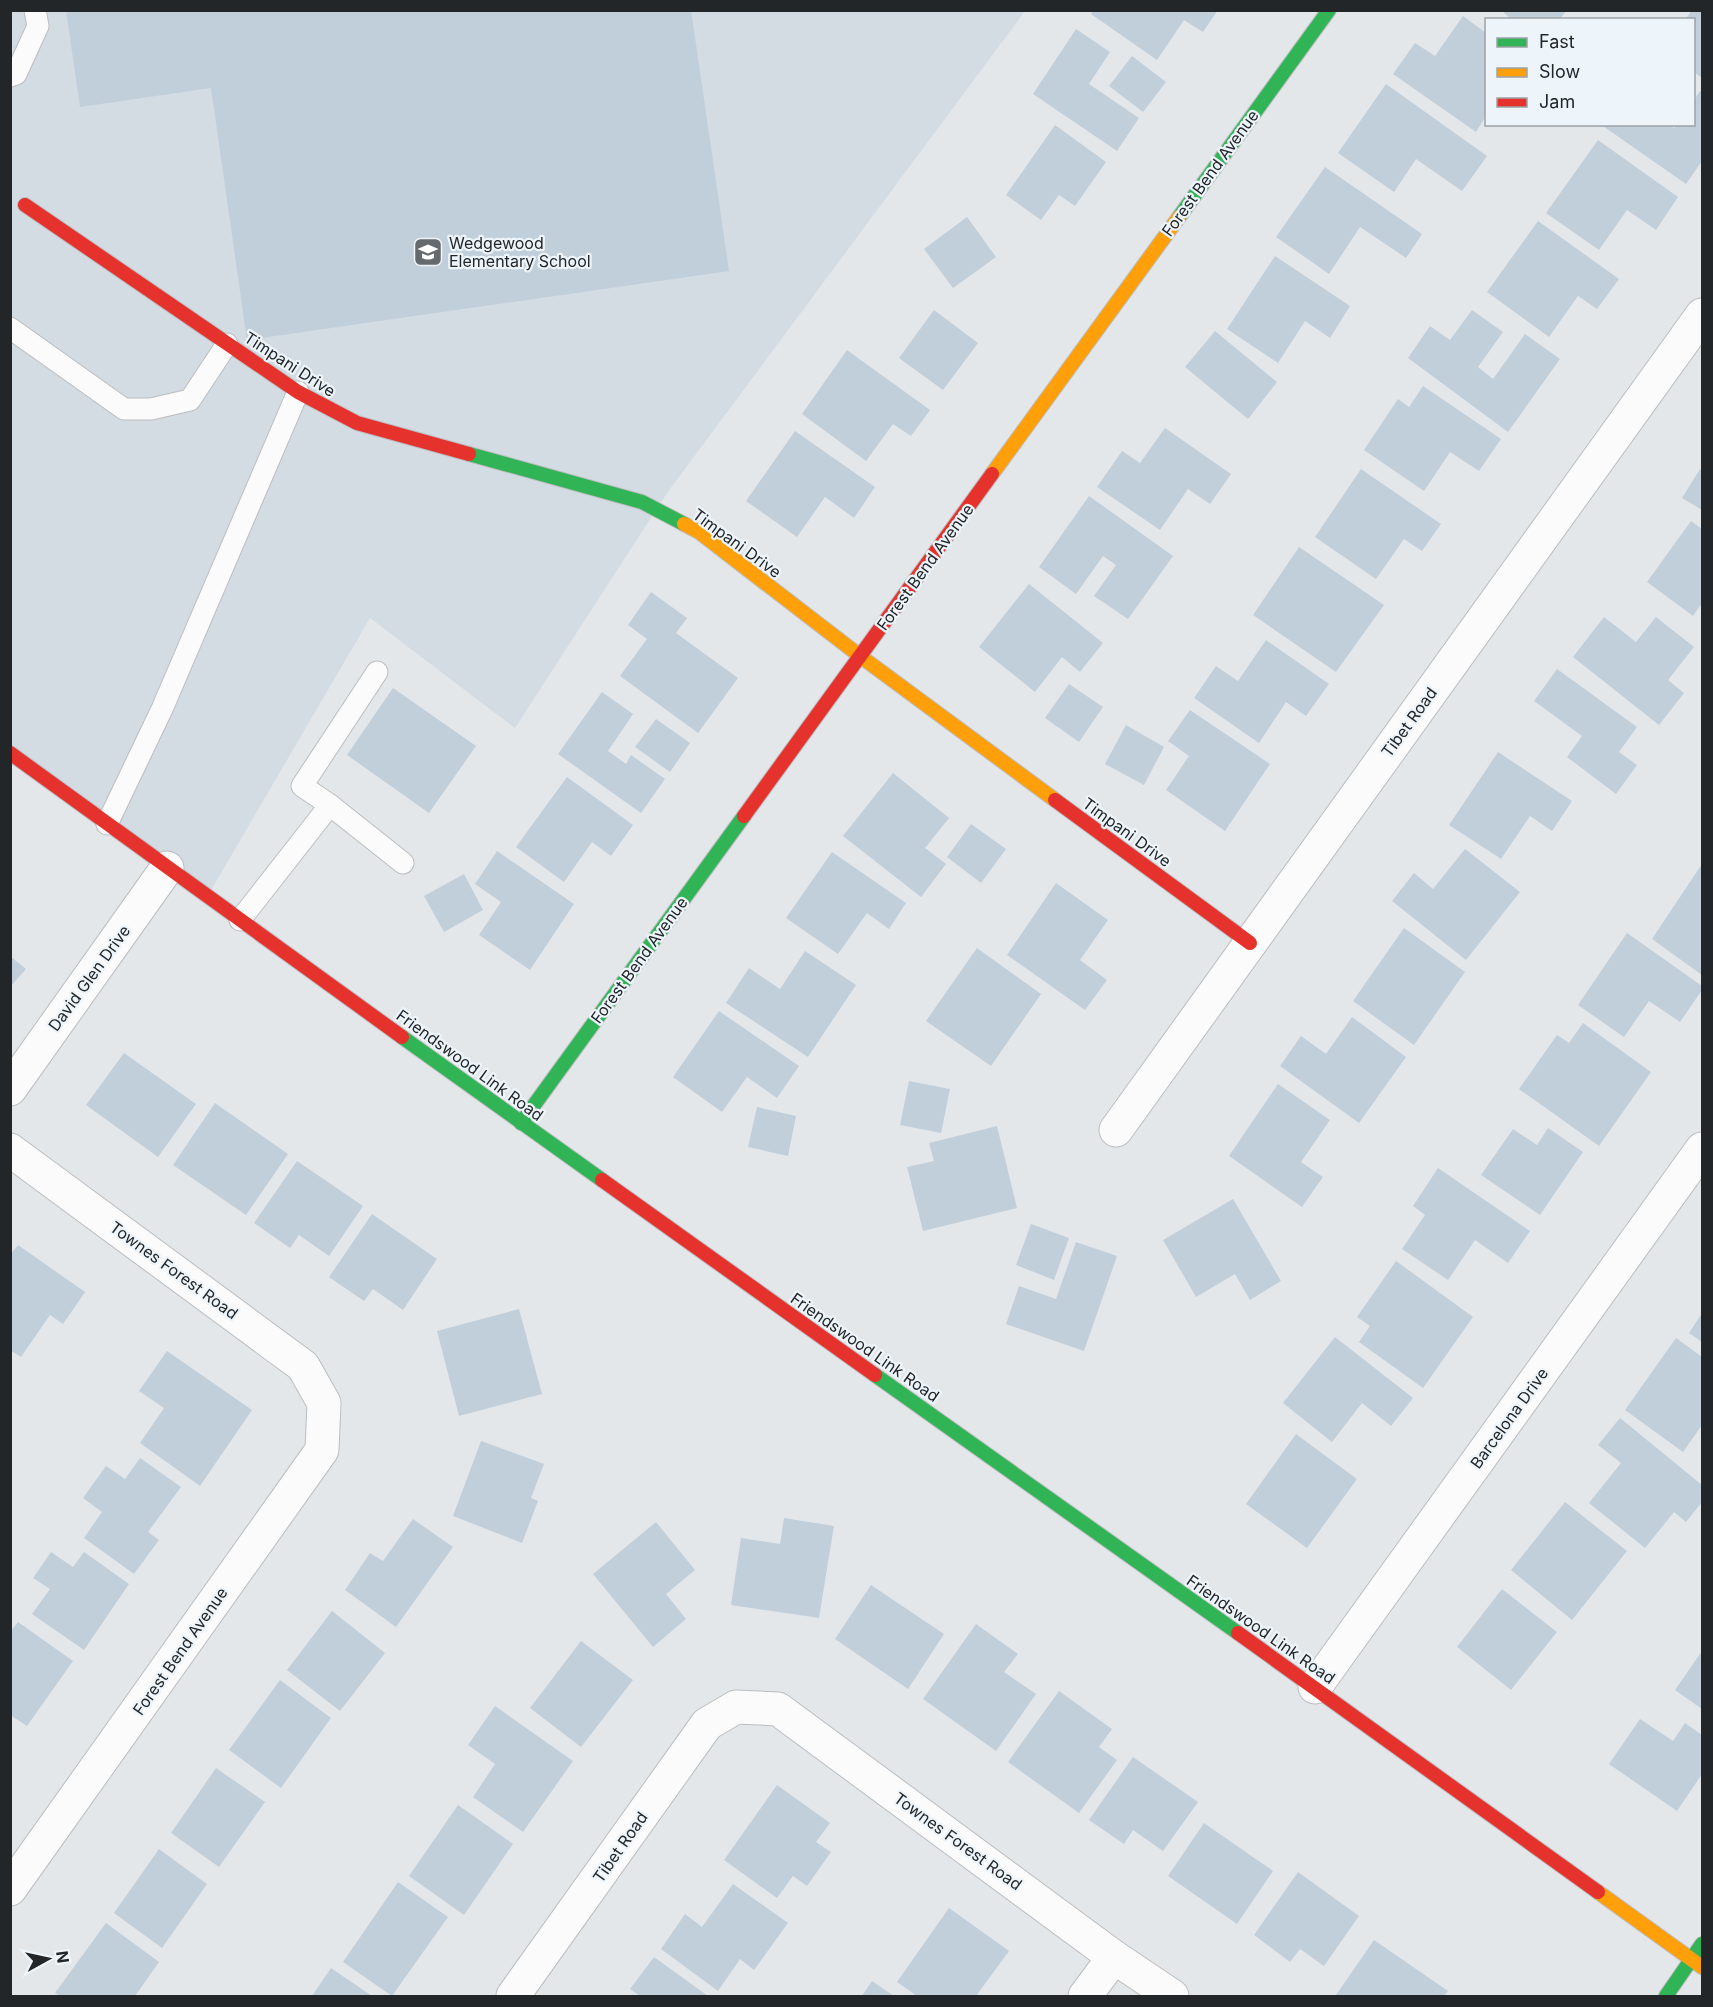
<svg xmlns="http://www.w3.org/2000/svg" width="1713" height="2007" font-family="Inter,sans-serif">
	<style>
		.built { fill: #d3dbe3 }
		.building { fill: #c1cfda }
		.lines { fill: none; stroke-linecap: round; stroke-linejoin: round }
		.lane-casing { stroke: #bbbdc0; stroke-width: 23 }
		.street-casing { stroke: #bbbdc0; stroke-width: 35 }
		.fast-casing { stroke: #bbbdc0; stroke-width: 16 }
		.slow-casing { stroke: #bbbdc0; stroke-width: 16 }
		.jam-casing { stroke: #bbbdc0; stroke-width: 16 }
		.lane { stroke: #fbfbfc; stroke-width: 21 }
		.street { stroke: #fbfbfc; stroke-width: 33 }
		.fast { stroke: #30b455; stroke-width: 14 }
		.slow { stroke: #ff9f0a; stroke-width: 14 }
		.jam { stroke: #e5322d; stroke-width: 14 }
		.labels { text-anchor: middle; stroke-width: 4.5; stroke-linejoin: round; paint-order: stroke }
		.street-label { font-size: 16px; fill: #232628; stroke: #edf5fb }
		.poi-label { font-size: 16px; fill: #232628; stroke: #edf5fb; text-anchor: start }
	</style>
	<rect width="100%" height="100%" fill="#e4e7ea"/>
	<path class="built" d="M11 11H1025L667 493 515 728 370 618 207 897 11 754Z"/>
	<g class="building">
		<path d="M66 10H691L729 271 247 340 211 88 80 107Z"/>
		<path d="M1093 10H1218L1203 32 1184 20 1157 60 1091 14Z"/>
		<path d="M1501 10H1567L1559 20H1512Z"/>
		<path d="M1692 10H1702V78L1694 72V20H1685Z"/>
		<path d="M1463 16 1486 33V116L1476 132 1393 74 1415 43 1435 56Z"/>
		<path d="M1076 29 1110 52 1089 84 1139 118 1117 151 1033 94Z"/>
		<path d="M1132 56 1166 82 1143 112 1109 86Z"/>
		<path d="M1386 84 1487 156 1462 191 1416 159 1394 192 1338 153Z"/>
		<path d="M1700 91 1702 93V161L1686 184 1600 124H1669L1674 128 1677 124H1694V100Z"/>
		<path d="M1055 125 1106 162 1075 206 1059 195 1041 220 1006 195Z"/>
		<path d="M1598 140 1678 197 1656 230 1627 210 1599 250 1546 213Z"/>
		<path d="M1325 167 1422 234 1406 258 1360 227 1329 274 1276 237Z"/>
		<path d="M967 217 996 257 953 288 924 249Z"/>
		<path d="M1538 221 1619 279 1597 309 1578 296 1549 337 1487 292Z"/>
		<path d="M1275 256 1350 306 1330 338 1305 321 1278 363 1227 329Z"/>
		<path d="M934 310 978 343 943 390 899 358Z"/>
		<path d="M1472 310 1503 332 1478 367 1493 379 1525 334 1560 359 1508 432 1408 358 1430 326 1450 340Z"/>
		<path d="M1215 331 1277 382 1248 419 1185 367Z"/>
		<path d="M847 350 930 410 911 436 893 424 866 461 802 414Z"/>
		<path d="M1423 386 1501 439 1479 471 1450 452 1424 491 1364 450 1398 399 1409 407Z"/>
		<path d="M1165 428 1231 474 1210 504 1188 489 1160 530 1097 487 1122 451 1140 463Z"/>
		<path d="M795 431 875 487 854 518 825 497 797 537 746 501Z"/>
		<path d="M1361 469 1441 524 1422 551 1404 539 1376 579 1315 537Z"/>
		<path d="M1700 469 1702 470V510L1682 498Z"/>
		<path d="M1089 496 1173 556 1128 619 1094 596 1116 565 1103 556 1076 594 1039 567Z"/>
		<path d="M1691 521 1702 529V603L1693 616 1647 582Z"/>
		<path d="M1299 547 1384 605 1336 672 1253 615Z"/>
		<path d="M1029 584 1103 643 1080 672 1062 657 1035 692 979 647Z"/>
		<path d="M651 592 687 618 676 633 738 678 698 733 620 676 647 639 628 625Z"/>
		<path d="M1604 617 1636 642 1656 617 1694 647 1668 680 1684 693 1659 725 1573 657Z"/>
		<path d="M1266 640 1329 684 1306 716 1286 702 1259 743 1194 698 1216 666 1238 681Z"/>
		<path d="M1557 669 1637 727 1619 752 1637 765 1616 794 1567 757 1582 736 1534 701Z"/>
		<path d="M1069 684 1103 707 1079 742 1045 718Z"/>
		<path d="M393 688 476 746 429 813 347 755Z"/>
		<path d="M602 692 633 714 608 751 626 764 631 755 665 779 641 813 558 754Z"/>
		<path d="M1190 710 1270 764 1225 831 1166 790 1189 756 1168 741Z"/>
		<path d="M656 719 690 743 670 772 635 747Z"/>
		<path d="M1126 725 1164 747 1144 785 1105 764Z"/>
		<path d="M1498 752 1572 801 1552 831 1530 816 1501 859 1449 825Z"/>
		<path d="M893 773 949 818 925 848 946 864 921 897 843 836Z"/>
		<path d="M567 777 633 825 611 856 592 842 564 882 516 847Z"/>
		<path d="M971 824 1006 849 981 883 947 857Z"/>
		<path d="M1465 849 1520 892 1466 960 1392 901 1414 873 1433 889Z"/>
		<path d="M497 851 574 904 530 970 479 935 501 902 475 884Z"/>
		<path d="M832 852 906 903 889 929 867 913 838 954 786 918Z"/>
		<path d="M1702 864V975L1652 939Z"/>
		<path d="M464 874 483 910 444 932 424 896Z"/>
		<path d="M1056 883 1108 920 1080 960 1107 980 1085 1010 1007 955Z"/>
		<path d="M1404 928 1465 972 1414 1045 1353 1001Z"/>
		<path d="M1627 933 1702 986V990L1680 1022 1649 1001 1624 1037 1578 1005Z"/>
		<path d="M977 948 1041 994 991 1066 926 1021Z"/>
		<path d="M805 951 856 985 808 1057 726 1003 749 968 780 989Z"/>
		<path d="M10 956 26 969 10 987Z"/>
		<path d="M719 1011 799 1066 777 1098 747 1077 722 1112 673 1077Z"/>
		<path d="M1352 1017 1406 1057 1359 1123 1280 1066 1301 1036 1326 1054Z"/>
		<path d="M1583 1023 1651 1072 1599 1146 1519 1089 1557 1035 1569 1043Z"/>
		<path d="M124 1053 196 1104 158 1157 86 1105Z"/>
		<path d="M909 1081 950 1089 941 1133 900 1125Z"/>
		<path d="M1278 1084 1330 1120 1301 1162 1323 1177 1302 1207 1229 1156Z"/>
		<path d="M215 1103 288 1154 246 1215 173 1165Z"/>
		<path d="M757 1107 796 1116 788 1156 748 1147Z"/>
		<path d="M997 1126 1017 1208 923 1231 907 1167 934 1161 929 1143Z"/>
		<path d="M1548 1128 1583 1152 1540 1215 1481 1175 1513 1129 1537 1145Z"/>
		<path d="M297 1161 363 1206 329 1256 299 1235 290 1248 254 1223Z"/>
		<path d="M1438 1168 1530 1231 1508 1263 1475 1240 1448 1280 1402 1249 1425 1215 1413 1206Z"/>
		<path d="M1233 1199 1281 1281 1250 1300 1235 1274 1196 1297 1163 1240Z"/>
		<path d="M372 1214 437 1259 403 1310 373 1289 364 1301 329 1277Z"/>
		<path d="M1031 1224 1069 1238 1054 1280 1016 1265Z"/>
		<path d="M1076 1242 1117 1256 1084 1351 1006 1324 1019 1286 1056 1299Z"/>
		<path d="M18 1245 85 1292 63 1324 50 1315 21 1357 10 1350V1255Z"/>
		<path d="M1396 1261 1473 1317 1423 1388 1359 1342 1370 1326 1357 1317Z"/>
		<path d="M519 1309 542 1394 459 1416 437 1331Z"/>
		<path d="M1702 1313V1342L1689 1333Z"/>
		<path d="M1335 1337 1413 1398 1391 1426 1362 1403 1332 1442 1283 1403Z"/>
		<path d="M1676 1338 1702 1357V1425L1683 1452 1625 1410Z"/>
		<path d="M167 1351 252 1410 200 1486 140 1443 164 1408 139 1391Z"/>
		<path d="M1620 1418 1702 1485V1502L1686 1522 1674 1512 1645 1548 1589 1503 1621 1463 1598 1445Z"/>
		<path d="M1296 1434 1357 1479 1307 1548 1246 1504Z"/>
		<path d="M481 1441 544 1464 531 1498 538 1501 522 1543 453 1516Z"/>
		<path d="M140 1458 181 1487 148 1532 159 1540 134 1574 84 1538 102 1512 83 1498 106 1466 125 1479Z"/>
		<path d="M1565 1502 1627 1551 1572 1620 1511 1570Z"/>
		<path d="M784 1518 834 1526 819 1618 731 1605 741 1538 780 1544Z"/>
		<path d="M413 1519 453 1547 396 1627 345 1590 370 1553 383 1561Z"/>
		<path d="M656 1522 695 1570 666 1594 686 1619 653 1647 593 1574Z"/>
		<path d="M51 1552 73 1567 84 1552 129 1584 84 1650 32 1614 50 1589 33 1578Z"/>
		<path d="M871 1585 944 1634 908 1689 835 1639Z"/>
		<path d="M1502 1589 1557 1632 1511 1690 1457 1647Z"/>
		<path d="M332 1611 385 1653 340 1711 287 1670Z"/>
		<path d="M18 1622 73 1661 27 1726 10 1715V1632Z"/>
		<path d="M976 1624 1018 1654 1004 1672 1036 1694 996 1751 923 1699Z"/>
		<path d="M581 1641 633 1680 581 1747 530 1708Z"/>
		<path d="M1702 1651V1709L1675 1690Z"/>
		<path d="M280 1680 331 1718 281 1788 229 1750Z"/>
		<path d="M1059 1691 1112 1729 1099 1747 1117 1760 1079 1813 1008 1762Z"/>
		<path d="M495 1706 573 1761 523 1832 473 1797 495 1764 468 1745Z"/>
		<path d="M1640 1719 1673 1741 1685 1723 1702 1735V1774L1677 1811 1609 1764Z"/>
		<path d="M1133 1757 1198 1802 1163 1851 1133 1830 1124 1844 1089 1820Z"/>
		<path d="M216 1768 265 1802 219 1867 171 1833Z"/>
		<path d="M777 1785 830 1823 816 1842 831 1852 807 1886 793 1876 777 1898 724 1860Z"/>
		<path d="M458 1805 513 1844 464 1915 409 1876Z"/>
		<path d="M1204 1823 1273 1871 1237 1924 1168 1876Z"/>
		<path d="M159 1849 207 1884 162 1948 114 1913Z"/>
		<path d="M1298 1872 1359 1916 1324 1966 1300 1949 1290 1962 1254 1935Z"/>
		<path d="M398 1882 448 1917 392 1996 343 1962Z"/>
		<path d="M733 1884 788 1923 754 1970 740 1959 718 1991 661 1949 685 1914 702 1927Z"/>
		<path d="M949 1908 1009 1951 976 1996H917L897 1982Z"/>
		<path d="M106 1923 159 1962 135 1996H60L55 1993Z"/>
		<path d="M1374 1940 1448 1991 1444 1996 1336 1995Z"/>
		<path d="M654 1957 708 1996H640L630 1989Z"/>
		<path d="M331 1968 372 1996H312Z"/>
		<path d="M872 1981 894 1996H862Z"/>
	</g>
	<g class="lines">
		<g class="lane-casing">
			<g id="lane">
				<path d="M10 76 16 74 38 26 35 10"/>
				<path d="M10 328 124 409H151L190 400 227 344"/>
				<path d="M330 805 302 786 377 672"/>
				<path d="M107 824 162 709 298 392"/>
				<path d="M240 920 330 805 403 863"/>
			</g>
		</g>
		<g class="street-casing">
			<g id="street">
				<path d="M10 1089 167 868"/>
				<path d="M1116 1130 1702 315"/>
				<path d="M10 1150 303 1366 324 1403 322 1450 10 1889"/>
				<path d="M1315 1687 1702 1149"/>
				<path d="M513 1996 707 1724 736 1707 778 1709 1114 1957 1172 1996"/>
				<path d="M1085 1996 1114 1957"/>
			</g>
		</g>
		<g class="fast-casing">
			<g id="fast">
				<path d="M1179 217 1329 10"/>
				<path d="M469 454 642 502 684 524"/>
				<path d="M402 1037 602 1180"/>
				<path d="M521 1123 744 816"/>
				<path d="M875 1375 1238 1633"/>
				<path d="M1666 1996 1702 1944"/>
			</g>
		</g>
		<g class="slow-casing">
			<g id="slow">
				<path d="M992 474 1179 217"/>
				<path d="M684 524 699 532 860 656 1055 800"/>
				<path d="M1598 1892 1702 1967"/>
			</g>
		</g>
		<g class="jam-casing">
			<g id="jam">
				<path d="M25 205 298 392 357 423 469 454"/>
				<path d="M10 753 402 1037"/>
				<path d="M1055 800 1250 943"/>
				<path d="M744 816 992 474"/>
				<path d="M602 1180 875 1375"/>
				<path d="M1238 1633 1598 1892"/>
			</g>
		</g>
		<use href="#lane" class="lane"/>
		<use href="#street" class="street"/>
		<use href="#fast" class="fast"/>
		<use href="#slow" class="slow"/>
		<use href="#jam" class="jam"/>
	</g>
	<defs>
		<g id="school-square" transform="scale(1.5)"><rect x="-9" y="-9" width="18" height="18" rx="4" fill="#676a6c" stroke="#edf5fb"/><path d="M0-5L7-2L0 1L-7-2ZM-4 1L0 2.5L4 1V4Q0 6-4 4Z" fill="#fff"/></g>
	</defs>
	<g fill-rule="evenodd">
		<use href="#school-square" x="428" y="252"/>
	</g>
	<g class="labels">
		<g class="street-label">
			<text transform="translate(1210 173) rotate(-54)" y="6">Forest Bend Avenue</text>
			<text transform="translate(290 364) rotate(33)" y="6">Timpani Drive</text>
			<text transform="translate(737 543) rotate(36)" y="6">Timpani Drive</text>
			<text transform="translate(925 567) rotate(-54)" y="6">Forest Bend Avenue</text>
			<text transform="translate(1409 722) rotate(-54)" y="6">Tibet Road</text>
			<text transform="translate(1127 832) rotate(36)" y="6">Timpani Drive</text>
			<text transform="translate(639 960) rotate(-54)" y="6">Forest Bend Avenue</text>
			<text transform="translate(89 978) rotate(-54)" y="6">David Glen Drive</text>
			<text transform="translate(470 1065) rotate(36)" y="6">Friendswood Link Road</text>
			<text transform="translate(174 1270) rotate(36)" y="6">Townes Forest Road</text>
			<text transform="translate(865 1347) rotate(35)" y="6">Friendswood Link Road</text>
			<text transform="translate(1509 1418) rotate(-54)" y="6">Barcelona Drive</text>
			<text transform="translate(1261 1629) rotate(35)" y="6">Friendswood Link Road</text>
			<text transform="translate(180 1651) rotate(-55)" y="6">Forest Bend Avenue</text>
			<text transform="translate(958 1841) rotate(36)" y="6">Townes Forest Road</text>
			<text transform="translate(620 1847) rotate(-55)" y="6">Tibet Road</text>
		</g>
		<g class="poi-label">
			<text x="449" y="249">Wedgewood<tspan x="449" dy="18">Elementary School</tspan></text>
		</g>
	</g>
	<rect width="1713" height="2007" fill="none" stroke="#232628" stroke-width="24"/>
	<rect x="1485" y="18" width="210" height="108" fill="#edf5fb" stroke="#9ca2a7" stroke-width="1.5"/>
	<rect x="1497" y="38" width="30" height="9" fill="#30b455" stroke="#9ca2a7" stroke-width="1.5"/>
	<text x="1539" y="48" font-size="18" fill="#232628">Fast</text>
	<rect x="1497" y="68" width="30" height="9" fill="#ff9f0a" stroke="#9ca2a7" stroke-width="1.5"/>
	<text x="1539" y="78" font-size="18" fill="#232628">Slow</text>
	<rect x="1497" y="98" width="30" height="9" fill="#e5322d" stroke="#9ca2a7" stroke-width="1.5"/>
	<text x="1539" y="108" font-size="18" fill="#232628">Jam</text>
	<g transform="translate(48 1959) rotate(82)" stroke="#edf5fb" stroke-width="4.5" paint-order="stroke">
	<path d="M0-4.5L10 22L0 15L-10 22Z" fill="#232628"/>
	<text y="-9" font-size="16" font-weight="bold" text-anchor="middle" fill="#232628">N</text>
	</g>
</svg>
